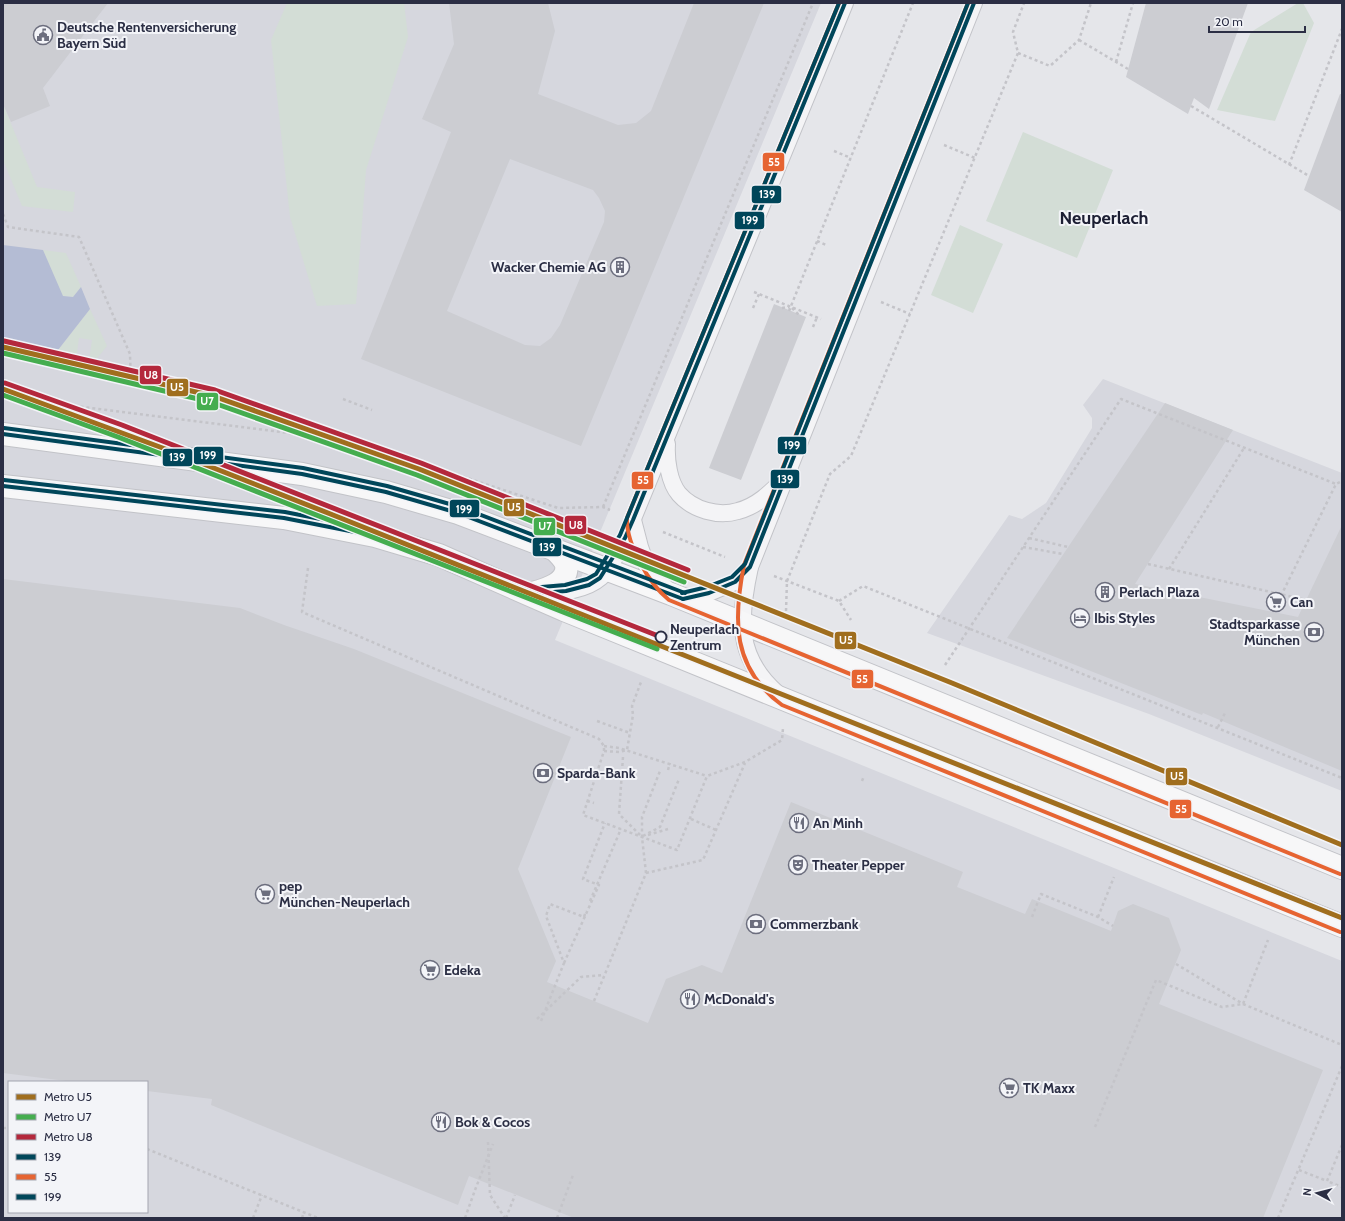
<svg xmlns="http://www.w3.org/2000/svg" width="1345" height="1221" font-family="Cabin,sans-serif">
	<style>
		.built { fill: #d6d7de; fill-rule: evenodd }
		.green { fill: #d3ddd6 }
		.water { fill: #b4bcd4 }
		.building { fill: #cccdd2; fill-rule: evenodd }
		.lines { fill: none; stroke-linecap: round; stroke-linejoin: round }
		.lane-casing { stroke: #c2c3c8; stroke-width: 18 }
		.secondary-casing { stroke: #c2c3c8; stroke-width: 24 }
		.path { stroke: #c4c4c9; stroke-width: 2.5; stroke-dasharray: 3 3; stroke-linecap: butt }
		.lane { stroke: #f4f4f6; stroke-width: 16 }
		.secondary { stroke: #f7f7f8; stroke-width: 22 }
		.path-bridge { stroke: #c4c4c9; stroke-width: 2.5; stroke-dasharray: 3 3; stroke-linecap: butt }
		.bus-1-casing { stroke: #f3f4f8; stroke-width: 7 }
		.bus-2-casing { stroke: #f3f4f8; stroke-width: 7 }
		.bus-3-casing { stroke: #f3f4f8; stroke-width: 7 }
		.bus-1 { stroke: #00465a; stroke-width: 4 }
		.bus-2 { stroke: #e66432; stroke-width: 4 }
		.bus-3 { stroke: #00465a; stroke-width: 4 }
		.metro-1-casing { stroke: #f3f4f8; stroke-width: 8 }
		.metro-2-casing { stroke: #f3f4f8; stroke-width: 8 }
		.metro-3-casing { stroke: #f3f4f8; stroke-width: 8 }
		.metro-1 { stroke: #a06e1e; stroke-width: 5 }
		.metro-2 { stroke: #45ad4f; stroke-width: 5 }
		.metro-3 { stroke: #b4283c; stroke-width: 5 }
		.stop-dot { fill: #f3f4f8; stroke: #2b2e44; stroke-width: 2 }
		.labels { text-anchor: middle; stroke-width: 4; stroke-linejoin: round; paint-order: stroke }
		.poi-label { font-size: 14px; font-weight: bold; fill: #2b2e44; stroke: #f3f4f8; text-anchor: start }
		.stop-label { font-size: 14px; font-weight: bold; fill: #2b2e44; stroke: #f3f4f8; text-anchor: start }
		.district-label { font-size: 18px; font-weight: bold; fill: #1d1f34; stroke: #f3f4f8 }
		.line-badge { stroke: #f3f4f8; stroke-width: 1.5 }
		.badge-label { font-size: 11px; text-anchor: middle; font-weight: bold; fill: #fff }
	</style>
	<rect width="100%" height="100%" fill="#e5e6ea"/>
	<g class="built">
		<path d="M3 3H821L555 640 1342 961V1218H3ZM9 1082H147V1212H9Z"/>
		<path d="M1103 379 1342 473V791L1149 714 927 633 1009 515 1022 519 1046 503 1092 428V418L1083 405Z"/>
	</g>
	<g class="green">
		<path d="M287 3H404L408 37 366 170 356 304 317 306 290 217 271 40Z"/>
		<path d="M1298 3H1303L1314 23 1275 121 1217 110 1251 32Z"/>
		<path d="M3 104 37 187 75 192 73 212 22 206 3 160Z"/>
		<path d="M1023 132 1113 170 1077 258 986 221Z"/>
		<path d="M960 225 1003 244 973 313 931 295Z"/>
		<path d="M43 250 66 253 81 287 73 297 62 296Z"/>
		<path d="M90 309 107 346 95 361H89L92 340 79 338 76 360 36 355 33 349 58 350Z"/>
	</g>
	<path class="water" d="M3 245 43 250 63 296 73 297 81 287 90 309 58 350 34 349 36 355 3 351Z"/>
	<g class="building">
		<path d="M3 3H108L43 88 50 106 11 122 3 104Z"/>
		<path d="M449 3H548L555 31 538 94 618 125 636 123 651 111 694 3H764L581 446 361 359 451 132 422 119 454 44ZM510 159 593 190 599 198 605 211 604 222 560 325 551 338 540 346 525 345 447 311Z"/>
		<path d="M1146 3H1248L1209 109 1194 98 1188 114 1126 77Z"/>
		<path d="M1340 94H1342V212L1304 190Z"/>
		<path d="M774 304 806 317 741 480 709 468Z"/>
		<path d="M1165 403 1233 430 1135 584 1298 617 1342 525V771L1203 713 1202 715 1007 638Z"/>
		<path d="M3 579 240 608 284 625 354 649 571 737 518 869 556 961 547 982 648 1023 666 979 702 965 722 973 791 802 963 872 957 887 1025 914 1032 899 1111 931 1118 911 1133 904 1169 918 1181 950 1159 1004 1323 1070 1263 1218H574L469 1176 458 1205 211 1105 212 1099 147 1091V1082H74L3 1073Z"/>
	</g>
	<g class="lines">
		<g class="lane-casing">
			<g id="lane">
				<path d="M667 444C666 460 669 482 679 494 693 510 718 517 738 511 757 506 770 493 783 480"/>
				<path d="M633 520 640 547 646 564 669 592"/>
				<path d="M543 593C561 592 585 591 600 578 611 569 618 550 625 538L845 3"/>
				<path d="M683 599 709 593 735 582 750 567"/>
				<path d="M778 694C735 657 739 617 750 567L974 3"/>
			</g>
		</g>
		<g class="secondary-casing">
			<g id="secondary">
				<path d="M3 434 302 474 386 492 458 513 671 594 1342 868"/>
				<path d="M3 486 284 518 375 536 439 555 564 610 1342 926"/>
				<path d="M529 594C543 590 570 584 566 564 564 559 558 553 554 549"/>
			</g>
		</g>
		<g class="path">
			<path d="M1079 40 1128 69"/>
			<path d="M1018 53 1050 66 1079 40 1091 3"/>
			<path d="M1116 62 1133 3"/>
			<path d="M1191 106 1309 176"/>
			<path d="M944 145 975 158"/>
			<path d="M834 151 851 158"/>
			<path d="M1289 165 1342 29"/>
			<path d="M3 214 8 227 79 237 130 354 131 384"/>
			<path d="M817 241 826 245"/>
			<path d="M754 292 821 319"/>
			<path d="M881 302 910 314"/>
			<path d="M753 308 759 294"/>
			<path d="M782 308 789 307"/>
			<path d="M792 308 800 316"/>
			<path d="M789 311 913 3"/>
			<path d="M813 327 817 317"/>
			<path d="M3 397 305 435 446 471 558 508 603 507 610 510"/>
			<path d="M343 399 372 410"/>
			<path d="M603 507 813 3"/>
			<path d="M663 532 725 557"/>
			<path d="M1029 538 1068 547"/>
			<path d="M1023 547 1063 554"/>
			<path d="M1148 564 1306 600"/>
			<path d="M308 568 302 612 599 739 604 746V751L583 815 677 850 707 776 745 762 782 740 783 728"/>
			<path d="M1169 569 1244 448"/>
			<path d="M774 576 839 601 851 620"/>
			<path d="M839 601 863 586 1342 778"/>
			<path d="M786 611 787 581 830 474 851 456 1018 53 1013 32 1024 3"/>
			<path d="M1273 612 1336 484 1342 481"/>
			<path d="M945 665 1121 399 1336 484"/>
			<path d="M597 721 630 733"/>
			<path d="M1218 727 1225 713"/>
			<path d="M604 746 619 748 707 776"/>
			<path d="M604 751 619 752 627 750 633 715 632 706 641 682"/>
			<path d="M623 757 619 814 640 835"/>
			<path d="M668 770 670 763"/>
			<path d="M862 781 864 776"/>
			<path d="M587 801 594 803"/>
			<path d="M691 819 716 830"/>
			<path d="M648 835 668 829"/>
			<path d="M643 836 660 827 679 779"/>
			<path d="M646 873 703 860 745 763"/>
			<path d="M590 901 621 829"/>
			<path d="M1032 917 1041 894 1098 917 1113 926"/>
			<path d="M1098 917 1114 877"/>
			<path d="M564 963 599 885 583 879 605 823"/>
			<path d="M1176 964 1243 1004 1342 1045"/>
			<path d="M594 1001 646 873 642 837V817L660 771"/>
			<path d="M537 1019 581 977 604 975"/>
			<path d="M1095 1127 1156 980 1222 1007 1243 1004 1268 940"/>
			<path d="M3 1128H9"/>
			<path d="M488 1142 490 1195 505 1218"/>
			<path d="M1342 1145 1327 1181 1342 1187"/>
			<path d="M147 1149 318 1218"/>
			<path d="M1299 1170 1327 1181"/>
			<path d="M253 1218 262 1195"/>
			<path d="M302 1218 304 1212"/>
			<path d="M465 1218 475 1190"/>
			<path d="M506 1218 515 1195"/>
			<path d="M557 1218 573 1175"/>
			<path d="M1278 1218 1342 1066"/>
		</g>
		<use href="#lane" class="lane"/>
		<use href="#secondary" class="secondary"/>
		<g class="path-bridge">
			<path d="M541 1021 564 963 546 916 550 904 584 917 586 911"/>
			<path d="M475 1190 493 1144"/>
		</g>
		<g class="bus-1-casing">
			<g id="bus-1">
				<path d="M3 434 302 474 386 492 458 513 683 599"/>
				<path d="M3 486 284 518 375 536 439 555 529 594 566 591 589 585 600 578 625 538 633 520 845 3"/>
				<path d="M683 599 709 593 735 582 750 567 974 3"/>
			</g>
		</g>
		<g class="bus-2-casing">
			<g id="bus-2">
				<path d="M839 3 627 518C626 544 649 584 669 600L1340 874"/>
				<path d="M968 3 744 565C733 620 732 668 782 705L1340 932"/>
			</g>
		</g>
		<g class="bus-3-casing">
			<g id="bus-3">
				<path d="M4 428 303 468 387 486 460 507 685 593"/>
				<path d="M4 480 285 512 376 530 441 549 530 588 565 585 587 579 596 574 620 535 627 518 839 3"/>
				<path d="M682 593 707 587 732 577 745 564 968 3"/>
			</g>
		</g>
		<use href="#bus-1" class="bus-1"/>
		<use href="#bus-2" class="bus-2"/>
		<use href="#bus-3" class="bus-3"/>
		<g class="metro-1-casing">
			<g id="metro-1">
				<path d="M3 347 213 396 419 469 952 683 1342 845"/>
				<path d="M3 389 168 450 333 515 1342 918"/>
			</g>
		</g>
		<g class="metro-2-casing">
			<g id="metro-2">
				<path d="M3 353 211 402 417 475 684 582"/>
				<path d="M3 395 118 437 657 649"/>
			</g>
		</g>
		<g class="metro-3-casing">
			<g id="metro-3">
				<path d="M4 341 215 390 421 463 688 570"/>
				<path d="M5 383 122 425 661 637"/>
			</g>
		</g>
		<use href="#metro-1" class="metro-1"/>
		<use href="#metro-2" class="metro-2"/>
		<use href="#metro-3" class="metro-3"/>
	</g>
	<defs>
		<g id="civic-ring" transform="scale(1)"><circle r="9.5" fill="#f3f4f8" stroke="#6c6e7e" stroke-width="1.5"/><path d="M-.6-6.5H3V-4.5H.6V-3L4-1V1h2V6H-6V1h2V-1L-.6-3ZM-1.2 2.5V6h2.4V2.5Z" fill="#6c6e7e"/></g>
		<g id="building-ring" transform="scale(1)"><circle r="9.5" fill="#f3f4f8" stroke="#6c6e7e" stroke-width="1.5"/><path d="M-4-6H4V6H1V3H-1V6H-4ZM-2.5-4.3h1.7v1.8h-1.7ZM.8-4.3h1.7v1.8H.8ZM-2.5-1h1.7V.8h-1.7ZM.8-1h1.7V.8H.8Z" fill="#6c6e7e"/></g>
		<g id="supermarket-ring" transform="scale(1)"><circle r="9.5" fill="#f3f4f8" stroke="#6c6e7e" stroke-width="1.5"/><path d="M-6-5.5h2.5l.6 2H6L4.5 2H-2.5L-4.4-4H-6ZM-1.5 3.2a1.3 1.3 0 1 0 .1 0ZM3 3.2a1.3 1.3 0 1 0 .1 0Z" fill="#6c6e7e"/></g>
		<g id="hotel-ring" transform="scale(1)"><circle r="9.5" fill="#f3f4f8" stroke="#6c6e7e" stroke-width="1.5"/><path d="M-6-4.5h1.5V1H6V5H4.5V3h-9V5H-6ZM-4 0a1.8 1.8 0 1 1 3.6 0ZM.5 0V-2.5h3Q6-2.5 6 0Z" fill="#6c6e7e"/></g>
		<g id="bank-ring" transform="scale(1)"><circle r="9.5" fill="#f3f4f8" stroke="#6c6e7e" stroke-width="1.5"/><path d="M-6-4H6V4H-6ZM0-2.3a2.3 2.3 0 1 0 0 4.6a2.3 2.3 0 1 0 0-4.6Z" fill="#6c6e7e"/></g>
		<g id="restaurant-ring" transform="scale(1)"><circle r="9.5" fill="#f3f4f8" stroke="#6c6e7e" stroke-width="1.5"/><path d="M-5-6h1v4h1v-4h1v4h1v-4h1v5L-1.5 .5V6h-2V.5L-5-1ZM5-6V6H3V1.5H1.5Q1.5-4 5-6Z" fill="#6c6e7e"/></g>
		<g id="theatre-ring" transform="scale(1)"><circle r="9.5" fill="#f3f4f8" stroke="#6c6e7e" stroke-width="1.5"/><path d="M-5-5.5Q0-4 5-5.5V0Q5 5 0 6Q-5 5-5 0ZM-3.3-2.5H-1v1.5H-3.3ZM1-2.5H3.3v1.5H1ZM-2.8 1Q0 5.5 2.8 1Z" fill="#6c6e7e"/></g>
	</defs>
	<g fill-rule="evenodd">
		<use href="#civic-ring" x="43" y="35"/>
		<use href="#building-ring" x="620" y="267"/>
		<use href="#building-ring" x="1105" y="592"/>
		<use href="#supermarket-ring" x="1276" y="602"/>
		<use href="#hotel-ring" x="1080" y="618"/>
		<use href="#bank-ring" x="1314" y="632"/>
		<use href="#bank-ring" x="543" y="773"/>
		<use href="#restaurant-ring" x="799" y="823"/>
		<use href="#theatre-ring" x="798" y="865"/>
		<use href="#supermarket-ring" x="265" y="894"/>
		<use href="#bank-ring" x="756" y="924"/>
		<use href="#supermarket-ring" x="430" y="970"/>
		<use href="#restaurant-ring" x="690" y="999"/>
		<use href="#supermarket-ring" x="1009" y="1088"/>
		<use href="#restaurant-ring" x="441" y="1122"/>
	</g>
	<circle class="stop-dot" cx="661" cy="637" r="5.5"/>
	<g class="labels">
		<g class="poi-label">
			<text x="57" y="32">Deutsche Rentenversicherung<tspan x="57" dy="16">Bayern Süd</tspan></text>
			<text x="606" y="272" text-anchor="end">Wacker Chemie AG</text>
			<text x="1119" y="597">Perlach Plaza</text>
			<text x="1290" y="607">Can</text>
			<text x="1094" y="623">Ibis Styles</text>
			<text x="1300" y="629" text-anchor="end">Stadtsparkasse<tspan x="1300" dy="16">München</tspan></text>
			<text x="557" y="778">Sparda-Bank</text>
			<text x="813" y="828">An Minh</text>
			<text x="812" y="870">Theater Pepper</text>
			<text x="279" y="891">pep<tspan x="279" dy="16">München-Neuperlach</tspan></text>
			<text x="770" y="929">Commerzbank</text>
			<text x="444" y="975">Edeka</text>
			<text x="704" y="1004">McDonald's</text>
			<text x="1023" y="1093">TK Maxx</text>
			<text x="455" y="1127">Bok &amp; Cocos</text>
		</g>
		<g class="stop-label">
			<text x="670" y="634">Neuperlach<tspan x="670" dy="16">Zentrum</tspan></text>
		</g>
		<g class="district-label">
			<text x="1104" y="224">Neuperlach</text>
		</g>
	</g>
	<g class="line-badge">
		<rect x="762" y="152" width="23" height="20" rx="4" fill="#e66432"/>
		<rect x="751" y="185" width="31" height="19" rx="4" fill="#00465a"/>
		<rect x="734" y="211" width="31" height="19" rx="4" fill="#00465a"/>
		<rect x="139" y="365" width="23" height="20" rx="4" fill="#b4283c"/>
		<rect x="166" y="378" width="23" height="19" rx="4" fill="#a06e1e"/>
		<rect x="196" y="392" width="23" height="19" rx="4" fill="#45ad4f"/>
		<rect x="777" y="436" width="30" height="19" rx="4" fill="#00465a"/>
		<rect x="193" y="446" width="31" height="19" rx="4" fill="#00465a"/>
		<rect x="162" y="448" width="31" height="19" rx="4" fill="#00465a"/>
		<rect x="770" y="469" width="30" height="20" rx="4" fill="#00465a"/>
		<rect x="631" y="471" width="23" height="19" rx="4" fill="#e66432"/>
		<rect x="503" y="498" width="22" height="19" rx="4" fill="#a06e1e"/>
		<rect x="449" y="499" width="31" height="19" rx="4" fill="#00465a"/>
		<rect x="564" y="515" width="23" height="20" rx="4" fill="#b4283c"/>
		<rect x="533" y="517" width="23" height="19" rx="4" fill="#45ad4f"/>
		<rect x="532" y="537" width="30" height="20" rx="4" fill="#00465a"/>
		<rect x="834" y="631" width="23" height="19" rx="4" fill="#a06e1e"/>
		<rect x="851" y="669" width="23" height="20" rx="4" fill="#e66432"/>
		<rect x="1165" y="767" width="23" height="19" rx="4" fill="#a06e1e"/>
		<rect x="1169" y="799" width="23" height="20" rx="4" fill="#e66432"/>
	</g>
	<g class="badge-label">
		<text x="774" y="166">55</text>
		<text x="767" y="198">139</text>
		<text x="750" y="224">199</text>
		<text x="151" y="379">U8</text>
		<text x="177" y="391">U5</text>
		<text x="207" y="405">U7</text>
		<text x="792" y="449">199</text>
		<text x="208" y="459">199</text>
		<text x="177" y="461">139</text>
		<text x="785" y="483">139</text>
		<text x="643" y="484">55</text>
		<text x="514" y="511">U5</text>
		<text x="464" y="513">199</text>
		<text x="576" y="529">U8</text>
		<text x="545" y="530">U7</text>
		<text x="547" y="551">139</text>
		<text x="846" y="644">U5</text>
		<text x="862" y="683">55</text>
		<text x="1177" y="780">U5</text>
		<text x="1181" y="813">55</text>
	</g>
	<rect width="1345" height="1221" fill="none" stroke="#2b2e44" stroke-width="8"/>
	<rect x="8" y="1081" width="140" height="132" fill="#f3f4f8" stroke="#a3a5b0"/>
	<rect x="16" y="1094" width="20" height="6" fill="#a06e1e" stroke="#a3a5b0"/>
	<text x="44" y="1101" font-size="12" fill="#2b2e44">Metro U5</text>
	<rect x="16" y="1114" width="20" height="6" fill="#45ad4f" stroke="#a3a5b0"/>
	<text x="44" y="1121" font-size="12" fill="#2b2e44">Metro U7</text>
	<rect x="16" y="1134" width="20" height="6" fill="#b4283c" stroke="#a3a5b0"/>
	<text x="44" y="1141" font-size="12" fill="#2b2e44">Metro U8</text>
	<rect x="16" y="1154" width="20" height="6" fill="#00465a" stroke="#a3a5b0"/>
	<text x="44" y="1161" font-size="12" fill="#2b2e44">139</text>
	<rect x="16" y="1174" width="20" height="6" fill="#e66432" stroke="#a3a5b0"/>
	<text x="44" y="1181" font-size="12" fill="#2b2e44">55</text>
	<rect x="16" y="1194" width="20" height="6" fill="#00465a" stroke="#a3a5b0"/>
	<text x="44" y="1201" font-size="12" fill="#2b2e44">199</text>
	<g transform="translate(1317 1193) rotate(277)" stroke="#f3f4f8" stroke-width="3" paint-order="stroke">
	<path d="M0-3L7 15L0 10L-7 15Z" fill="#2b2e44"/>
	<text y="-6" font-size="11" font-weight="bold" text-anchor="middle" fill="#2b2e44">N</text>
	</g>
	<path d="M1209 26v6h96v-6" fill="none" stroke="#2b2e44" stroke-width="2"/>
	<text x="1215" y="26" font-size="12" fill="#2b2e44" stroke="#f3f4f8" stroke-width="3" paint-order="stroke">20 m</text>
</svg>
